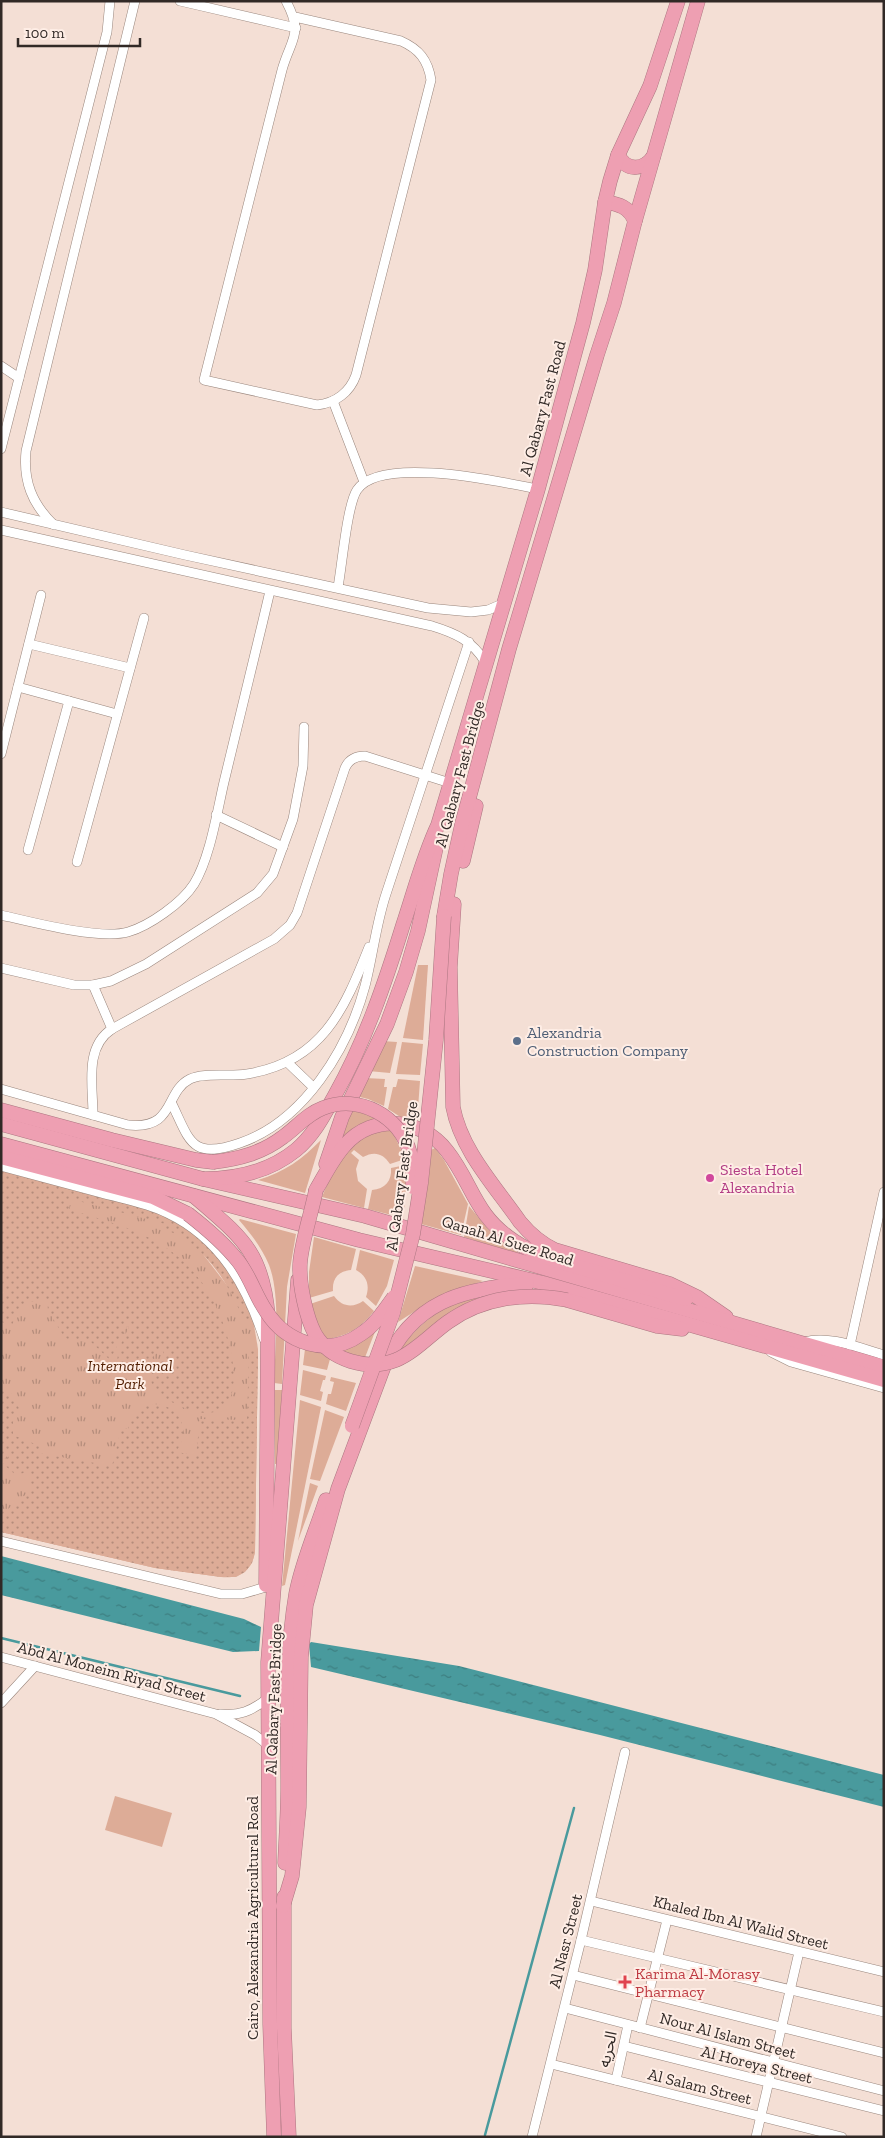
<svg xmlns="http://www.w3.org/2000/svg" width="885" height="2138" font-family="'Zilla Slab','Noto Sans Arabic',serif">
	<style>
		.grass { fill: #ddac97 }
		.park { fill: url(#park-tufts) }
		.garden { fill: url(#garden-dots) }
		.water { fill: url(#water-ripples) }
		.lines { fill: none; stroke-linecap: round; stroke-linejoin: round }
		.stream { stroke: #499a9d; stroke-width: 2.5 }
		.minor-casing { stroke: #99867d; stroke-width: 10 }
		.highway-casing { stroke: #ac7681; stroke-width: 15 }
		.minor { stroke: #fff; stroke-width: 9 }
		.highway { stroke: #ee9fb2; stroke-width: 14 }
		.highway-bridge-casing { stroke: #ac7681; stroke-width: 15; stroke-linecap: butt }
		.highway-bridge { stroke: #ee9fb2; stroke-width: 14 }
		.service-dot { fill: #5c6f8a; stroke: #feede5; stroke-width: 2 }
		.hotel-dot { fill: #d1479c; stroke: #feede5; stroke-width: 2 }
		.health-dot { fill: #e0444e; stroke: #feede5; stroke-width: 2 }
		.labels { text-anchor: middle; stroke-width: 4; stroke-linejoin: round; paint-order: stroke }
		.street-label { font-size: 16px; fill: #312926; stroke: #feede5 }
		.service-label { font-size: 16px; fill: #4e5e75; stroke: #feede5; text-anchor: start }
		.hotel-label { font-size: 16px; fill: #b23c85; stroke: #feede5; text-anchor: start }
		.park-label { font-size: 16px; font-style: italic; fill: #511d00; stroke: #feede5 }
		.health-label { font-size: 16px; fill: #be3a42; stroke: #feede5; text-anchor: start }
	</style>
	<defs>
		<pattern id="park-tufts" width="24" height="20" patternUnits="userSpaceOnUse" patternTransform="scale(1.25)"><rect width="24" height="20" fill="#ddac97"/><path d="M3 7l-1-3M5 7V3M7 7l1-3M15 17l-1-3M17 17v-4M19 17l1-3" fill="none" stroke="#b48c7b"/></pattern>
		<pattern id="garden-dots" width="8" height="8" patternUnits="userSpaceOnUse" patternTransform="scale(1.25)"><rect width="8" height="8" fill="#ddac97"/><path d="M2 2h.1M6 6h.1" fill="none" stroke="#b48c7b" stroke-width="1.8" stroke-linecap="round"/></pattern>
		<pattern id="water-ripples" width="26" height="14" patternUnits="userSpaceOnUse" patternTransform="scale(1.25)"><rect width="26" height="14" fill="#499a9d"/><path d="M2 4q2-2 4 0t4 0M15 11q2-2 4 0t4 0" fill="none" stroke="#3d7e80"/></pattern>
	</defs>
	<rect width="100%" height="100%" fill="#f4dfd5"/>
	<g class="grass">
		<path d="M418 965H428L423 1040 403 1038Z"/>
		<path d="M382 1041 397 1042 390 1073 368 1071Z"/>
		<path d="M402 1042 423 1044 420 1075 396 1074Z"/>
		<path d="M365 1078 385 1079 384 1087H387L384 1106 368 1099 356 1096Z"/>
		<path d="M398 1079 420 1081 417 1122 402 1118 388 1109 393 1087H396Z"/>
		<path d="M350 1108 378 1119 335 1146Z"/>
		<path d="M392 1130 405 1159 390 1164C383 1153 374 1151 363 1157L354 1150 351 1153 359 1160 356 1169 358 1181 367 1189 364 1208 322 1197C336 1163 351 1132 392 1130Z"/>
		<path d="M321 1140 305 1193 258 1180C285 1172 302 1159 321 1140Z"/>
		<path d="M435 1148 444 1160 468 1204 461 1235 421 1224 429 1151Z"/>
		<path d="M406 1165 407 1184 403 1218 368 1209 372 1190C385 1189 392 1181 391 1168Z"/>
		<path d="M469 1206 489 1230 520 1254 518 1255 464 1237Z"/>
		<path d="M240 1219 296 1234 287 1287 282 1384 274 1383C275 1349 281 1296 269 1265 262 1248 251 1234 239 1220Z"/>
		<path d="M314 1237 356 1249 351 1270C338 1271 332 1279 333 1291L309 1298V1272Z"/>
		<path d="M360 1250 394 1260 387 1286 376 1306 366 1297C370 1285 367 1276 356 1270Z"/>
		<path d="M415 1266 483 1281 439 1296 398 1322Z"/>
		<path d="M503 1292 433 1326 396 1354C430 1310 450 1301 503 1292Z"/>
		<path d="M334 1296C342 1307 353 1308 363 1301L374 1311C361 1328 346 1337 325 1339L320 1332 310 1304Z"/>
		<path d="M378 1324 364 1360 336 1350Z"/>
		<path d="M305 1349 320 1350 330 1359 327 1370 303 1365Z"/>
		<path d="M303 1370 326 1376 325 1380H323L320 1391 323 1392 321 1401 300 1395Z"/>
		<path d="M331 1377 356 1383 346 1411 326 1404 328 1394H331L334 1382 330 1381Z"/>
		<path d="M275 1390H282L278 1464H275Z"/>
		<path d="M300 1400 321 1407 285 1585 282 1586Z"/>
		<path d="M325 1410 344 1417 320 1481 310 1479Z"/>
		<path d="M310 1483 318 1486 298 1541Z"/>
		<path d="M115 1796 172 1813 162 1847 105 1830Z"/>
	</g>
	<path class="park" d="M1 1170 179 1223 253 1319 258 1349 255 1552C252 1571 239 1579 221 1577L155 1568 1 1532Z"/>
	<g class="garden">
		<path d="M1 1170 154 1211 189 1228 230 1268 253 1319H243C229 1283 202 1241 163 1229L165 1224 71 1199 69 1209C108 1222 150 1231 182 1260 196 1273 208 1289 216 1306 228 1330 254 1413 206 1413 190 1413 147 1395 151 1376 152 1368 159 1363 164 1358L163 1351 158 1352 135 1373 123 1372C110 1360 123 1340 129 1327L127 1326 110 1360 91 1342 70 1340 64 1337 48 1310 47 1300 45 1297 20 1306 12 1325 1 1322V1295L7 1296 5 1288 1 1286Z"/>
		<path d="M258 1349 255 1552 252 1563 245 1572 236 1577H221L155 1568 1 1532V1511L8 1509 29 1492 31 1476 25 1472 17 1476 3 1464 9 1455 1 1461V1388L10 1391 20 1410 13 1422V1435L40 1446 38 1453 112 1466 121 1429H128C138 1382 205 1409 176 1452L196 1455 200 1419 247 1420 249 1351Z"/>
	</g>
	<g class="water">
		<path d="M1 1556 244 1619 261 1627 259 1651 233 1652 1 1595Z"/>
		<path d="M311 1642 459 1666 884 1775V1807L600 1735 311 1667 309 1644Z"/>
	</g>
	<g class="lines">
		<g class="stream">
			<path d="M1 1638 240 1696"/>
			<path d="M485 2135 574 1808"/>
		</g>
		<g class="minor-casing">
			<g id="minor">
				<path d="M180 1 296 28"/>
				<path d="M286 1C304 35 291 38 282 70L204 380 317 405C336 403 350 392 356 375L431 80C428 60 419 49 401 41L295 17"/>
				<path d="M1 366 19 378"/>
				<path d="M333 401 364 482"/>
				<path d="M1 449 107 32 110 1"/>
				<path d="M1 512 185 555 428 608 471 612 488 610 502 604"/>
				<path d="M54 525C32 504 23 481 26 451L135 1"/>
				<path d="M1 530 432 626C455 633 473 641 485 662"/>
				<path d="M338 587C342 566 347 505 357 490 380 455 501 482 538 489"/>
				<path d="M29 644 130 668"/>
				<path d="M18 687 117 714"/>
				<path d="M1 754 41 595"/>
				<path d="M216 815 283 847"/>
				<path d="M28 850 69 701"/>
				<path d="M77 862 144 618"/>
				<path d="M1 915C31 922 100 940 128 932 149 926 182 903 194 884 210 858 217 812 224 782 239 719 255 655 270 591"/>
				<path d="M1 968 74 985H93L111 981 146 964 257 893 273 874 293 819 303 766 304 727"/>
				<path d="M93 985 112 1029"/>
				<path d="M287 1062 313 1087"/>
				<path d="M1 1089 128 1125C176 1130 164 1092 190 1079 204 1072 230 1077 247 1074 322 1062 344 1010 369 947"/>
				<path d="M172 1104C190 1141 191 1160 240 1143 304 1121 348 1049 365 986 373 955 376 924 386 894 414 810 441 726 469 642"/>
				<path d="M93 1115C93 1086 84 1047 112 1029L274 939 290 925 297 913 345 768C349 759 356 756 365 756L450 783"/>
				<path d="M1 1166C35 1175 68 1184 101 1193 123 1199 147 1203 167 1213 220 1238 247 1286 264 1339"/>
				<path d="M804 1342C830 1335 859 1348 884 1355"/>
				<path d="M850 1345 884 1192"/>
				<path d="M771 1352 791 1362 884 1388"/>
				<path d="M1 1541 221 1594H242L266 1587"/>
				<path d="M1 1657 216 1714 255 1735 268 1745"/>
				<path d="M1 1703 35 1666"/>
				<path d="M220 1714C240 1716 251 1711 267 1699"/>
				<path d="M591 1901 884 1972"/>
				<path d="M581 1940 884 2012"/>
				<path d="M573 1975 884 2053"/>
				<path d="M565 2008 884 2091"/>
				<path d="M640 2028 667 1920"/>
				<path d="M624 2046 884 2111"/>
				<path d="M551 2064 842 2137"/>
				<path d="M616 2080 628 2025"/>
				<path d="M532 2137 581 1940 625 1752"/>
				<path d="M756 2137 799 1952"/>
			</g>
		</g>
		<g class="highway-casing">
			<g id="highway">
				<path d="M618 155C626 171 643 171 653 157"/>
				<path d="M605 202C619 204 629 207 635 221"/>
				<path d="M463 861 476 806"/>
				<path d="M454 904 450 967 453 1107C461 1150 495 1186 520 1222 530 1234 540 1243 555 1250L670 1284 697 1297 726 1317"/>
				<path d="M444 916 451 874 462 824 509 649 597 355 614 303 635 221 698 1"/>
				<path d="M1 1110 112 1140 196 1160 213 1162"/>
				<path d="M1 1124 203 1179 365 1216 884 1367"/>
				<path d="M1 1144 359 1240 543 1283 884 1380"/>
				<path d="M1 1157 153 1197 188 1214"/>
				<path d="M326 1164 342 1117 387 1024 406 972 418 931 437 843"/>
				<path d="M203 1179C237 1179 269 1172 296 1150 314 1135 324 1115 335 1095 365 1042 385 983 403 925 414 892 423 857 438 825L538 489 583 323 595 270 605 202 610 181 618 155 650 86 678 1"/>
				<path d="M316 1190C325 1175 333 1158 345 1145 373 1113 422 1118 447 1151 473 1184 474 1215 514 1241 538 1257 568 1264 595 1272 626 1281 656 1291 686 1299"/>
				<path d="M194 1196C241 1237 263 1251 268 1317L266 1585"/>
				<path d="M567 1300 657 1326 682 1329"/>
				<path d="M285 1863C286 1838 288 1812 288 1787 288 1722 285 1658 296 1594 302 1562 316 1531 326 1500"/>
				<path d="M284 1897V2028L289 2137"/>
				<path d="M283 1906 292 1876 299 1807 301 1657 306 1605 338 1489 384 1366C412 1302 462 1288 527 1284"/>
				<path d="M274 2137 270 2024 268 1662 298 1280"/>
			</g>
		</g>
		<use href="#minor" class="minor"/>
		<use href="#highway" class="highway"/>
		<g class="highway-bridge-casing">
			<g id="highway-bridge">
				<path d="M213 1162C239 1159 262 1153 283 1137 297 1127 307 1114 323 1108 359 1094 400 1116 410 1153 414 1164 413 1175 413 1187"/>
				<path d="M316 1190C312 1211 301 1244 300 1264 299 1284 306 1317 315 1334 331 1361 368 1371 396 1360 415 1352 431 1334 448 1322 483 1297 526 1292 567 1300"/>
				<path d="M188 1214C206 1228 224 1243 238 1261 250 1276 255 1295 266 1311 286 1343 328 1358 361 1334 375 1325 384 1311 394 1297"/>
				<path d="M352 1426 393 1313 413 1234 421 1183 436 1040 444 916"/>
			</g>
		</g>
		<use href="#highway-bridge" class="highway-bridge"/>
	</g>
	<circle class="service-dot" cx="517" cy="1041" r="5"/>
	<circle class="hotel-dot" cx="710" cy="1178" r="5"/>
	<path class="health-dot" d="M622.5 1974.5h5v5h5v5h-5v5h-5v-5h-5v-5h5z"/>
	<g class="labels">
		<g class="street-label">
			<text transform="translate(542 408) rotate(-75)" y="6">Al Qabary Fast Road</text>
			<text transform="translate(459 774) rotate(-75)" y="6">Al Qabary Fast Bridge</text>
			<text transform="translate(401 1176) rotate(-82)" y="6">Al Qabary Fast Bridge</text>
			<text transform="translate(508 1240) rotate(17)" y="6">Qanah Al Suez Road</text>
			<text transform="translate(112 1671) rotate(15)" y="6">Abd Al Moneim Riyad Street</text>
			<text transform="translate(273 1699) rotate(-88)" y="6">Al Qabary Fast Bridge</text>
			<text transform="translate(252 1918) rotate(-90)" y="6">Cairo, Alexandria Agricultural Road</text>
			<text transform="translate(741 1922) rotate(14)" y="6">Khaled Ibn Al Walid Street</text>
			<text transform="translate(565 1941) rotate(-76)" y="6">Al Nasr Street</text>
			<text transform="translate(728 2035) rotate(15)" y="6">Nour Al Islam Street</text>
			<text transform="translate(607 2049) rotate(-77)" y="6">الحريه</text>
			<text transform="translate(757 2064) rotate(14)" y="6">Al Horeya Street</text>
			<text transform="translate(700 2086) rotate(14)" y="6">Al Salam Street</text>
		</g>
		<g class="service-label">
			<text x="527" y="1038">Alexandria<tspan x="527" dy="18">Construction Company</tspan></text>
		</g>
		<g class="hotel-label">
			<text x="720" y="1175">Siesta Hotel<tspan x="720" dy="18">Alexandria</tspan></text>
		</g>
		<g class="park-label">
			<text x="130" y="1371">International<tspan x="130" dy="18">Park</tspan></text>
		</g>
		<g class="health-label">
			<text x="635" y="1979">Karima Al-Morasy<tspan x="635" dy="18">Pharmacy</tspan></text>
		</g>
	</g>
	<rect width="885" height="2138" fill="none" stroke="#312926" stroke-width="5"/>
	<path d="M18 38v8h122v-8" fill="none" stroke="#312926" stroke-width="2.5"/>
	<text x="25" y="38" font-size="15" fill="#312926" stroke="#feede5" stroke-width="4" paint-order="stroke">100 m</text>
</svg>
